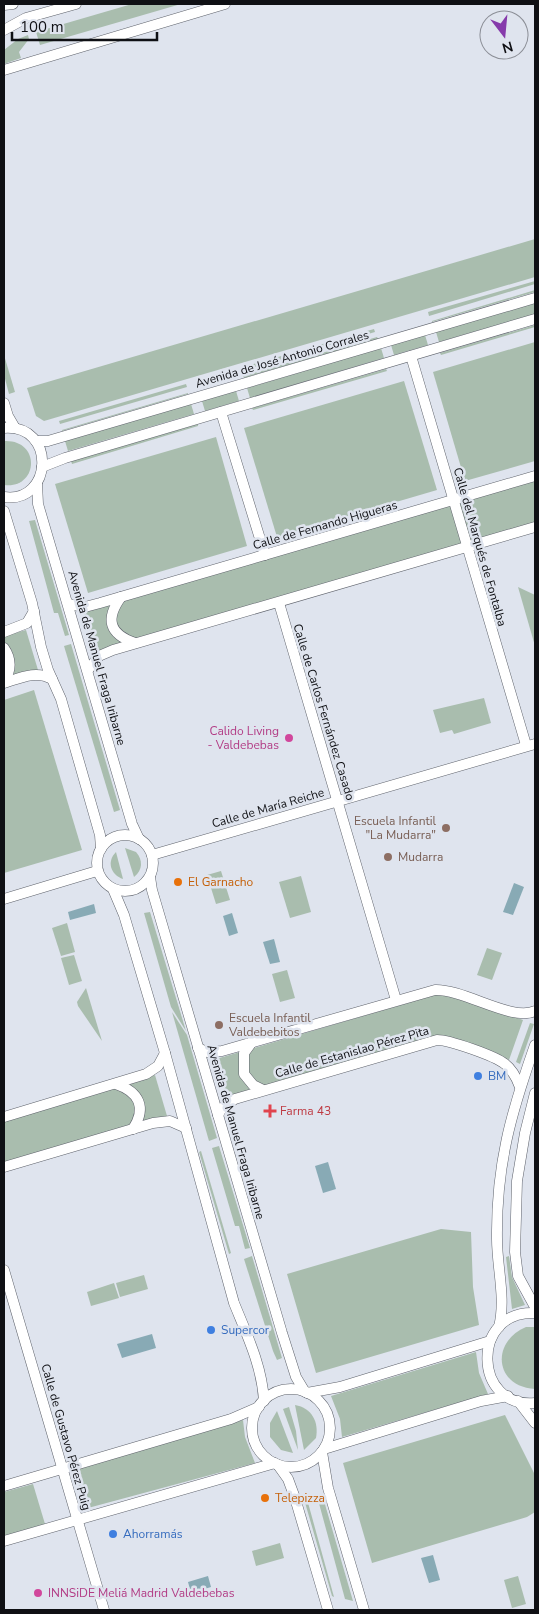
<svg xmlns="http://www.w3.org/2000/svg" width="539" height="1614" font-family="'Nunito Sans',sans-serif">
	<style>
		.green { fill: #a9bdae }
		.water { fill: #88aab5 }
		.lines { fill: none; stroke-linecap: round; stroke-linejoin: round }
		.minor-casing { stroke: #5f636c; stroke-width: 11 }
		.minor { stroke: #fff; stroke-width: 10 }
		.hotel-dot { fill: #d1479c; stroke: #dfe4ee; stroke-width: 2 }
		.education-dot { fill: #8d6e63; stroke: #dfe4ee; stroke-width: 2 }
		.food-dot { fill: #e8710a; stroke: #dfe4ee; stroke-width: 2 }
		.shop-dot { fill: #3f7fe0; stroke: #dfe4ee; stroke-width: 2 }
		.health-dot { fill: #e0444e; stroke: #dfe4ee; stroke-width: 2 }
		.labels { text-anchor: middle; stroke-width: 5; stroke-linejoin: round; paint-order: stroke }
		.street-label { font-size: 12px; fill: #0f1014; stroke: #dfe4ee }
		.hotel-label { font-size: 12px; fill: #b23c85; stroke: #dfe4ee; text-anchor: end }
		.education-label { font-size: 12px; fill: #785e54; stroke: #dfe4ee; text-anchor: start }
		.food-label { font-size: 12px; fill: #c56008; stroke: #dfe4ee; text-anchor: start }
		.shop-label { font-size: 12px; fill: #366cbe; stroke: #dfe4ee; text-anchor: start }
		.health-label { font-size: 12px; fill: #be3a42; stroke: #dfe4ee; text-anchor: start }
	</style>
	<rect width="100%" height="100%" fill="#dfe4ee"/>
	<g class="green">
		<path d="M132 4H181L40 45 36 32Z"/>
		<path d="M28 35 29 39 19 52 21 58 4 64V50L18 39Z"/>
		<path d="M535 239V277L44 421 36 416 27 388Z"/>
		<path d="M535 281V284L429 316 428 312Z"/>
		<path d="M535 290V292L432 322V321Z"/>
		<path d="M535 303V314L439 342 436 332Z"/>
		<path d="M535 325V327L441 355 440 353Z"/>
		<path d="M374 329 375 332 241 371 240 368Z"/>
		<path d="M425 335 428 345 394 355 391 345Z"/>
		<path d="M377 337 378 339 244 378 243 376Z"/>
		<path d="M535 342V461L465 481 433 372Z"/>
		<path d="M381 348 384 358 250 398 247 388Z"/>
		<path d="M4 355 15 392 9 394 4 375Z"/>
		<path d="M386 369 387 371 253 410 252 408Z"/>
		<path d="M404 381 437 490 277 537 244 428Z"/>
		<path d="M186 384 187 387 60 424 59 421Z"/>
		<path d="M236 391 239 401 205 411 202 401Z"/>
		<path d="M188 393V394L62 431V430Z"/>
		<path d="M191 404 194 414 68 451 65 441Z"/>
		<path d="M198 424V426L72 464 71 461Z"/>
		<path d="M216 437 247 546 88 593 55 484Z"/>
		<path d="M4 441C41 439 39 489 4 485Z"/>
		<path d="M535 479V524L96 653 83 612Z"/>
		<path d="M35 520 69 635 65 636 58 613H54L29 521Z"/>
		<path d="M518 587 535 595V646Z"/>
		<path d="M26 630 38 670 4 680V636Z"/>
		<path d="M71 644 120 810 114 812 64 646Z"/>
		<path d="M34 690 82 850 4 873V700Z"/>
		<path d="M484 698 491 723 454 734 452 730 440 733 433 710Z"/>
		<path d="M125 848 136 852C143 860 143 870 134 877Z"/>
		<path d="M116 852 123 879C111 875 106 862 116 852Z"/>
		<path d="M221 871 230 900 216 904 207 875Z"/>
		<path d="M301 876 311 912 290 918 279 882Z"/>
		<path d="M150 912 186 1031 171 1007 144 913Z"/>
		<path d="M67 923 75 952 61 956 52 928Z"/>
		<path d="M487 948 502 953 492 980 477 975Z"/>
		<path d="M74 955 82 981 69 985 61 958Z"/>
		<path d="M287 970 295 998 280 1002 272 974Z"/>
		<path d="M86 988 102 1041 78 1006 77 1002Z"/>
		<path d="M445 992 523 1020 509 1060 441 1037 227 1097 216 1059Z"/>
		<path d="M172 1012 187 1035 217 1138 209 1141Z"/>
		<path d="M530 1023 534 1024 520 1064 516 1062Z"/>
		<path d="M155 1075 167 1116 4 1164V1120Z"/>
		<path d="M219 1146 250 1248 245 1249 239 1226H235L212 1148Z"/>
		<path d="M201 1151 231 1253 229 1254 199 1152Z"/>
		<path d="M441 1229 471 1232 473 1287 479 1325 316 1373 287 1274Z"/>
		<path d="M252 1256 282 1358 277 1360 273 1351 244 1259Z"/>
		<path d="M509 1256 512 1277 525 1305 512 1309 506 1257Z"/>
		<path d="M144 1275 148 1289 120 1297 116 1283Z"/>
		<path d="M114 1283 119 1298 91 1306 87 1292Z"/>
		<path d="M526 1327H535V1389C495 1387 490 1342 526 1327Z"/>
		<path d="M476 1352 479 1373 488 1394 342 1437 340 1419 331 1396Z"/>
		<path d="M295 1405C312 1408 319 1422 316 1438L304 1450Z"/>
		<path d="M289 1407 296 1431 298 1450 283 1409Z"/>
		<path d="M277 1411 293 1453 281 1450 270 1437V1423Z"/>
		<path d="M505 1415 535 1475V1512L527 1517 372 1563 343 1463Z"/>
		<path d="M243 1420 245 1437 255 1463 88 1508 84 1505 76 1475 79 1469Z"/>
		<path d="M33 1484 45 1524 4 1536V1492Z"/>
		<path d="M322 1494 353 1601 345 1599 317 1496Z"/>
		<path d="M304 1499H307L334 1597 332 1596Z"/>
		<path d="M280 1543 284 1558 256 1566 252 1551Z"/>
		<path d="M518 1576 526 1604 512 1608 504 1580Z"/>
	</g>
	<g class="water">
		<path d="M514 883 524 887 513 915 503 912Z"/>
		<path d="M94 904 96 913 70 920 68 912Z"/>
		<path d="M232 913 238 933 229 936 223 916Z"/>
		<path d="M274 939 280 962 270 964 263 942Z"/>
		<path d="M328 1162 336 1189 323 1193 315 1166Z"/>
		<path d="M152 1334 156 1348 122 1358 117 1344Z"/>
		<path d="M433 1555 440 1580 429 1583 421 1558Z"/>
		<path d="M208 1576 211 1587 191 1593 188 1582Z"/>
	</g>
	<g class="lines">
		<g class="minor-casing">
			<g id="minor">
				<path d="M4 5 13 4"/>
				<path d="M4 30 26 18 76 4"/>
				<path d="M4 70 225 4"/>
				<path d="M411 356 526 745"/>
				<path d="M4 403 8 416 15 428"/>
				<path d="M221 412 265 555"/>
				<path d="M4 428C57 424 53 504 4 497"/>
				<path d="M36 441H48L535 298"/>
				<path d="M42 467 65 458 535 319"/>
				<path d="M37 483 38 504 132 824 139 839"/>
				<path d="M4 511 32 603 41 647 48 670 61 699 100 835 101 849"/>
				<path d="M121 597C105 619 109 634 135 643"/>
				<path d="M279 603 396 1000"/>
				<path d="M68 604 85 607 100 603 535 476"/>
				<path d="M4 632 27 623 34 611"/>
				<path d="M4 648C11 658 12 671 4 680"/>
				<path d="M88 670 99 656 113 650 535 527"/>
				<path d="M4 683C20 678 36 670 52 679"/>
				<circle cx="125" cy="863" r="28"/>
				<path d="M152 855 535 744"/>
				<path d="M150 877 152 890 282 1333 296 1377 305 1392"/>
				<path d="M113 889 124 915 165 1053 234 1303C247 1335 262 1366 264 1401"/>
				<path d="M4 899 97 871"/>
				<path d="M252 1042 244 1053V1074L253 1085 263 1090"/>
				<path d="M198 1048 207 1052 222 1051 435 990C464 989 512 1022 535 1011"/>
				<path d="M116 1084C139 1092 147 1107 133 1129"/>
				<path d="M535 1093 525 1133 517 1181 515 1252 518 1276 535 1307"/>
				<path d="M218 1115 222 1108 235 1099 437 1040C450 1040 495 1056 505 1064 513 1070 517 1079 520 1087"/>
				<path d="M4 1117 146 1074 158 1066 165 1053"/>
				<path d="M4 1167 153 1123 170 1121 186 1128"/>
				<path d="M4 1270 104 1610"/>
				<path d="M535 1313C470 1310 473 1409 535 1403"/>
				<path d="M499 1327C506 1298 497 1268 497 1239 496 1165 511 1113 535 1045"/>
				<circle cx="291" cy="1428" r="39"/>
				<path d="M307 1393 340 1387 490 1341"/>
				<path d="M518 1401 535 1423"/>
				<path d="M324 1449 481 1401 508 1396"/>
				<path d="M322 1452 328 1488 364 1610"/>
				<path d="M278 1465 288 1479 295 1498 328 1610"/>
				<path d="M4 1486 231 1419 259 1407"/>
				<path d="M4 1541 275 1463"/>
			</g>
		</g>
		<use href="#minor" class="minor"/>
	</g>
	<g class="hotel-dot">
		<circle cx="289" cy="738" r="5"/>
		<circle cx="38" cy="1593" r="5"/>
	</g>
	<g class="education-dot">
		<circle cx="446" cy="828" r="5"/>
		<circle cx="388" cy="857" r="5"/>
		<circle cx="219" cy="1025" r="5"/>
	</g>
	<g class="food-dot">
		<circle cx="178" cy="882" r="5"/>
		<circle cx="265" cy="1498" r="5"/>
	</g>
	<g class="shop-dot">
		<circle cx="478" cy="1076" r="5"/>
		<circle cx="211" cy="1330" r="5"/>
		<circle cx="113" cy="1534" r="5"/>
	</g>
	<path class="health-dot" d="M267.5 1103.5h5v5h5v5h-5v5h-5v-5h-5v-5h5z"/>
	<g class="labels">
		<g class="street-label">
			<text transform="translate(282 359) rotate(-16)" y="4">Avenida de José Antonio Corrales</text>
			<text transform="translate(325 525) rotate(-16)" y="4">Calle de Fernando Higueras</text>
			<text transform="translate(480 547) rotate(74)" y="4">Calle del Marqués de Fontalba</text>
			<text transform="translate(97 658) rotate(74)" y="4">Avenida de Manuel Fraga Iribarne</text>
			<text transform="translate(324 712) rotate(73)" y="4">Calle de Carlos Fernández Casado</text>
			<text transform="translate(268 808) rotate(-16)" y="4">Calle de María Reiche</text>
			<text transform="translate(352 1052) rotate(-16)" y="4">Calle de Estanislao Pérez Pita</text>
			<text transform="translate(236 1132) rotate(74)" y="4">Avenida de Manuel Fraga Iribarne</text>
			<text transform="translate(66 1437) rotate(74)" y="4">Calle de Gustavo Pérez Puig</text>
		</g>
		<g class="hotel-label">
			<text x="279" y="735">Calido Living<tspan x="279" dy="14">- Valdebebas</tspan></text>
			<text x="48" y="1597" text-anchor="start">INNSiDE Meliá Madrid Valdebebas</text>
		</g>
		<g class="education-label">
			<text x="436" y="825" text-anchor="end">Escuela Infantil<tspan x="436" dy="14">"La Mudarra"</tspan></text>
			<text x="398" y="861">Mudarra</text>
			<text x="229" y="1022">Escuela Infantil<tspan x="229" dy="14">Valdebebitos</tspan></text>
		</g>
		<g class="food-label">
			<text x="188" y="886">El Garnacho</text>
			<text x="275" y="1502">Telepizza</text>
		</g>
		<g class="shop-label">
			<text x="488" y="1080">BM</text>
			<text x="221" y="1334">Supercor</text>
			<text x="123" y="1538">Ahorramás</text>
		</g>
		<g class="health-label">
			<text x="280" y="1115">Farma 43</text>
		</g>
	</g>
	<rect width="539" height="1614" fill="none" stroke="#0f1014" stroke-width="10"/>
	<g transform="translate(504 35) rotate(164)"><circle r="24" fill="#dfe4ee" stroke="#8c8f97"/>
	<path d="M0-4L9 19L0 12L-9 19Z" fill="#863aab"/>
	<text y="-8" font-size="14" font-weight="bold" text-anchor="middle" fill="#0f1014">N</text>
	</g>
	<path d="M12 32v8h145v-8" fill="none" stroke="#0f1014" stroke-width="2.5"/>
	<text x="20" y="32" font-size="15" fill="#0f1014" stroke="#dfe4ee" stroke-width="4" paint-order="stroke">100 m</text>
</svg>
